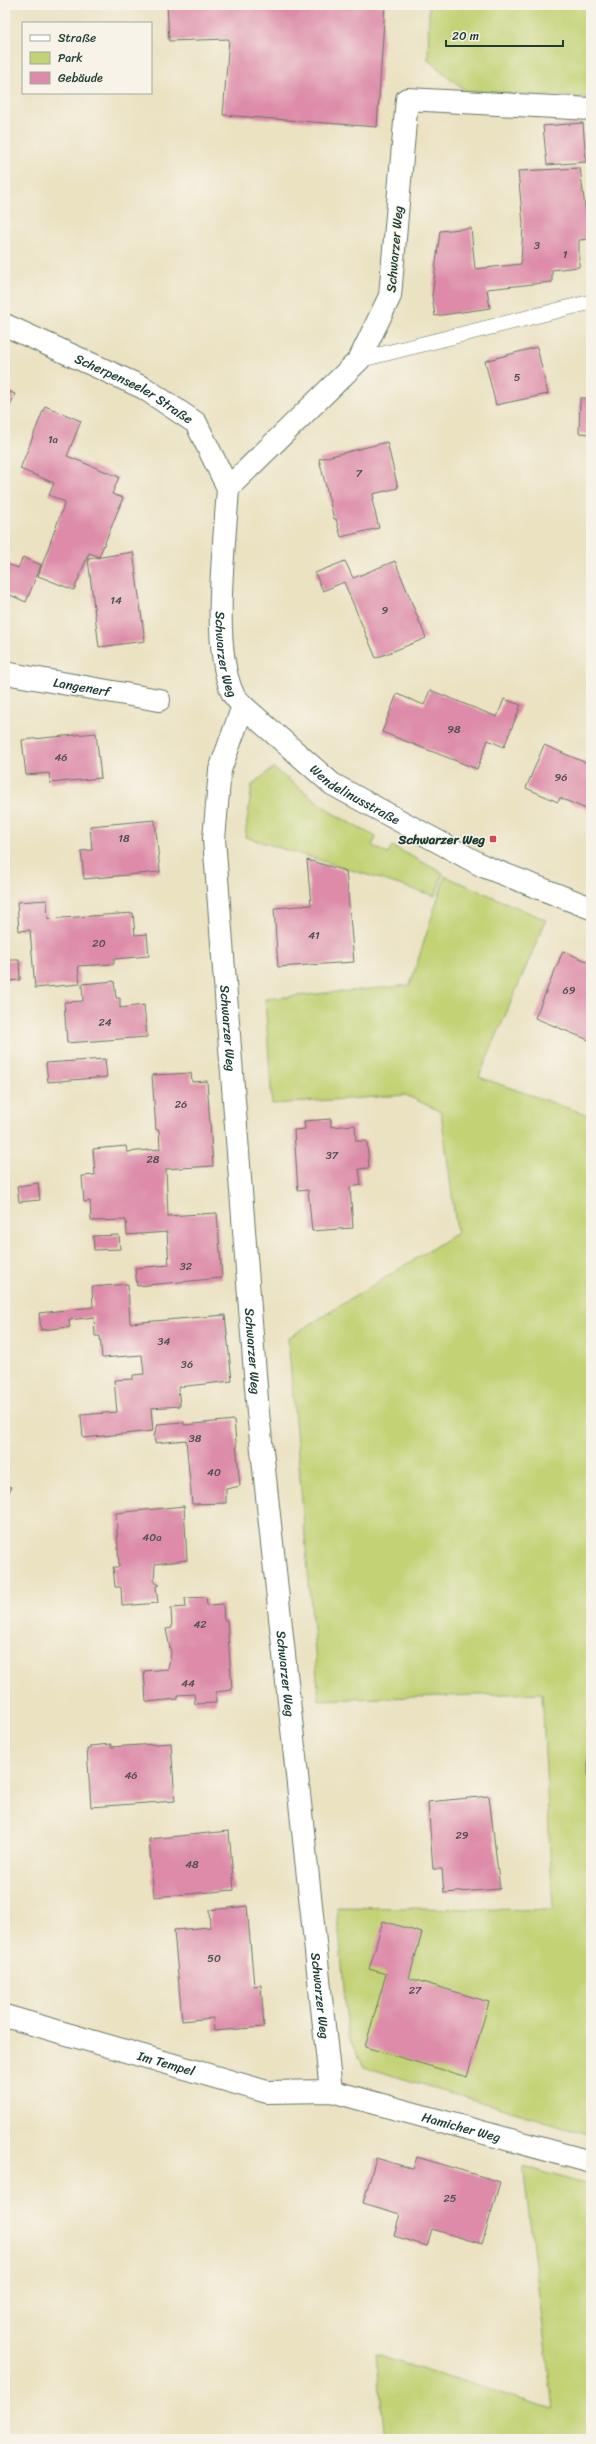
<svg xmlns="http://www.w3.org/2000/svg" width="596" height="2444" font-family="Sriracha,sans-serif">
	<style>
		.green { fill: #c2d275; stroke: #708854 }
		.building { fill: #dd8ba9 }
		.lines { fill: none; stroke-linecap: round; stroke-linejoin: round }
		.service-casing { stroke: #676; stroke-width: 16 }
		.minor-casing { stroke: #676; stroke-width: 24 }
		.service { stroke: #fff; stroke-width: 15 }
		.minor { stroke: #fff; stroke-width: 22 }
		.poi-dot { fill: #d1495b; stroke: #f7f3e8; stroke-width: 1.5 }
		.labels { text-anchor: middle; stroke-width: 3; stroke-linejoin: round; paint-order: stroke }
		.number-label { font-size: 11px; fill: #4e5051 }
		.street-label { font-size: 13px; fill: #1f3d34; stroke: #f7f3e8 }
		.poi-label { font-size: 13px; font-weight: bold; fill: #1f3d34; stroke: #f7f3e8; text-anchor: end }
	</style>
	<rect width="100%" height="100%" fill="#f7f3e8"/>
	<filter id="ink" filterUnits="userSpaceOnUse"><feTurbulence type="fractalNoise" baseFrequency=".025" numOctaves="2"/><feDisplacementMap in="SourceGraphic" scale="8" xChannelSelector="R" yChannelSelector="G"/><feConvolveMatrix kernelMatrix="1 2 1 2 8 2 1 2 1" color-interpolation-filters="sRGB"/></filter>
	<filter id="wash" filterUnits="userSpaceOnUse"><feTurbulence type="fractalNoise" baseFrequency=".012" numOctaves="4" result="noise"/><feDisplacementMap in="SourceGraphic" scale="16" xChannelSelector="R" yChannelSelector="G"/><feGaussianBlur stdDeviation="0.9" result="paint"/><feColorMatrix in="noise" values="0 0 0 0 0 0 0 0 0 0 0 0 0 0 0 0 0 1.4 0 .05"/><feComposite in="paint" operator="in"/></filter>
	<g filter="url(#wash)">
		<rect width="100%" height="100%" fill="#ebe2c2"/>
		<g class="green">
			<path d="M429 5H591V98L466 91 428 60Z"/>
			<path d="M273 768 334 814 376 837 372 846 388 854 392 846 443 873 435 896 245 837 252 785Z"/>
			<path d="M445 876 546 920 479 1077 591 1116V2135L364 2067 348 2036 337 1907 553 1910 542 1693 319 1700 288 1338 457 1233 441 1112 406 1095 272 1104 265 999 410 985Z"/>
			<path d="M523 2166 591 2186V2439H385L376 2354 553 2409Z"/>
		</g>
		<g id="blocks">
			<g class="building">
				<path d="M167 5H385L377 127 223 115 229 39 169 41Z"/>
				<path d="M583 123 586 162 547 165 543 126Z"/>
				<path d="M580 168 588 231H591V239L579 240V267L552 270V282L487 289 490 308 435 316 432 296 440 231 471 228 475 269 521 264 523 224 518 171Z"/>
				<path d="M537 347 548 394 496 405 485 361Z"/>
				<path d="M5 390 15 394 5 418Z"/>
				<path d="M580 398H591V434L579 433Z"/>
				<path d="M45 406 81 421 67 456 119 477 112 494 123 498 99 557 89 553 74 590 38 576 65 502 49 495 54 483 20 469Z"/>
				<path d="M387 442 398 488 373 494 374 499 372 500 379 528 341 537 336 519H334L319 459Z"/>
				<path d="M133 552 145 641 99 647 88 559Z"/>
				<path d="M23 557 41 565 26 602 8 594 5 601V563L18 568Z"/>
				<path d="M345 561 353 578 395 561 426 638 376 658 344 582 323 591 315 573Z"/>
				<path d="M430 690 497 717 504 699 521 705 504 747 488 740 477 769 382 732 397 694 424 705Z"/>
				<path d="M96 733 101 778 50 783 49 773 26 775 22 740Z"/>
				<path d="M544 745 591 765V811L560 798 558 802 526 788Z"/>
				<path d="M155 820 160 872 84 879 81 851 92 850 90 826Z"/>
				<path d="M307 860 346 871 354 962 278 967 274 908 311 905Z"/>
				<path d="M47 900 48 919 133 913 135 935 147 934 149 956 114 959V964L78 966 80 984 35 988 30 930 19 931 17 902Z"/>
				<path d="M563 951 591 963V1041L535 1018Z"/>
				<path d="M5 960H19L20 980 5 981Z"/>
				<path d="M114 981 116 998H120V1008L144 1005 147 1037 67 1043 64 1002 83 1001 82 984Z"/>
				<path d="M105 1059 107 1077 48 1082 46 1063Z"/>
				<path d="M191 1073 192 1082 207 1081 213 1166 166 1169 168 1216 217 1213 222 1278 137 1286 135 1268 169 1265 167 1232 127 1235 126 1220 91 1221 90 1201 84 1202 82 1176 95 1175 93 1149 126 1146 127 1152 160 1149 159 1130H156L152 1075Z"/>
				<path d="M331 1119V1127L355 1125 356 1141H367L369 1168 359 1169 361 1185 350 1187 353 1228 312 1231 308 1190 298 1191 294 1130 305 1129 304 1121Z"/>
				<path d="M38 1183 40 1200 19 1202 17 1186Z"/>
				<path d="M119 1235 120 1249 94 1250 93 1236Z"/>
				<path d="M128 1284 130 1323 225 1315 232 1381 178 1387 180 1406 151 1408 153 1431 83 1438 81 1415 117 1412 114 1380 133 1379V1375L144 1374 142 1355 102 1358 100 1336H95L94 1317 69 1320 70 1327 41 1330 39 1313 93 1307 92 1287Z"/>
				<path d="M234 1420 240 1486 226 1489V1503L192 1504 186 1440 155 1443 154 1436 158 1424 184 1422V1425Z"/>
				<path d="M5 1485 11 1487 5 1503Z"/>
				<path d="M184 1506 187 1560 155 1564 154 1582 160 1585 156 1586 158 1603 122 1606 121 1587H115L113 1567H119L116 1513Z"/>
				<path d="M206 1597 207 1605 223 1604 224 1620H227L232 1690 216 1692V1703L195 1704 194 1694 178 1695V1699L146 1702 144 1671 168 1669 171 1653 166 1629 172 1628 171 1608 186 1607 185 1598Z"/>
				<path d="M588 1724H591V1777L588 1778Z"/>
				<path d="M171 1743 175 1801 91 1807 87 1749H90V1746L111 1744V1747Z"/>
				<path d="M489 1796 500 1889 444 1893 442 1869H433L428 1802Z"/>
				<path d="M229 1831 234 1890 154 1897 149 1839Z"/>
				<path d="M247 1906 254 1986 261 1985 264 2027 214 2031 213 2018 182 2021 174 1930 210 1927 209 1910Z"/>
				<path d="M383 1921 422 1933 409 1978 489 2002 467 2077 365 2047 386 1974 369 1969Z"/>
				<path d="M417 2157 500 2182 482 2244 432 2229 427 2246 394 2236 400 2214 363 2203 376 2158 413 2169Z"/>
			</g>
		</g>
	</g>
	<g filter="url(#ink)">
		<use href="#blocks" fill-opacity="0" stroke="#676" stroke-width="1"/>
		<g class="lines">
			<g class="service-casing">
				<path id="service" d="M359 360 591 302"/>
			</g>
			<g class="minor-casing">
				<g id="minor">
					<path id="s1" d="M591 109 407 99 390 296 359 360 228 488C225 543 211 642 232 692 234 697 240 702 243 706L332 784 483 866 591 908"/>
					<path id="s2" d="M5 325 144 388 196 423 228 488"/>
					<path id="s3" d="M5 673 159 700"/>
					<path id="s4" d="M243 706 220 770 214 839 258 1413 331 2091"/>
					<path id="s5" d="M5 2016 267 2092 331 2091 591 2162"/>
				</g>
			</g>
			<use href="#service" class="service"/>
			<use href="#minor" class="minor"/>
		</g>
	</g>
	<rect class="poi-dot" x="489" y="835" width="8" height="8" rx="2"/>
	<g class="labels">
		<g class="number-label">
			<text x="537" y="249">3</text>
			<text x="565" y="258">1</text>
			<text x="517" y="381">5</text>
			<text x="53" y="443">1a</text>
			<text x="359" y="477">7</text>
			<text x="116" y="604">14</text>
			<text x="385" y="614">9</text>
			<text x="454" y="733">98</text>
			<text x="61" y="761">46</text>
			<text x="561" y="781">96</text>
			<text x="124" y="842">18</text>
			<text x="314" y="939">41</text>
			<text x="99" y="947">20</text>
			<text x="569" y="994">69</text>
			<text x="105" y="1026">24</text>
			<text x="181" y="1108">26</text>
			<text x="332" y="1159">37</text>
			<text x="153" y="1163">28</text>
			<text x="186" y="1270">32</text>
			<text x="164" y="1345">34</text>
			<text x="187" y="1368">36</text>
			<text x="195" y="1442">38</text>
			<text x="214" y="1476">40</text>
			<text x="152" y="1541">40a</text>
			<text x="200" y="1628">42</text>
			<text x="188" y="1687">44</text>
			<text x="131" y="1779">46</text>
			<text x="462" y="1839">29</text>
			<text x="192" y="1868">48</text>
			<text x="214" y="1962">50</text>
			<text x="415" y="1994">27</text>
			<text x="450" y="2202">25</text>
		</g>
		<g class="street-label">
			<text transform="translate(394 249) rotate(-85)" y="5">Schwarzer Weg</text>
			<text dy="5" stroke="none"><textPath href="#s2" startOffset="144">Scherpenseeler Straße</textPath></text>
			<text dy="5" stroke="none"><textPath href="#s1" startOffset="803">Schwarzer Weg</textPath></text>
			<text dy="5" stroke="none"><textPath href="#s3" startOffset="78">Langenerf</textPath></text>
			<text dy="5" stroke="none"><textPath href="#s1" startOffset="1003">Wendelinusstraße</textPath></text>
			<text dy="5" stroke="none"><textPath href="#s4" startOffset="327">Schwarzer Weg</textPath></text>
			<text dy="5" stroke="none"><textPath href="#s4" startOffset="651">Schwarzer Weg</textPath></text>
			<text dy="5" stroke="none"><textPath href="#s4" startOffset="975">Schwarzer Weg</textPath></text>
			<text dy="5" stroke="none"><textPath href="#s4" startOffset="1299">Schwarzer Weg</textPath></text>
			<text dy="5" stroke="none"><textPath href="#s5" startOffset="168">Im Tempel</textPath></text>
			<text dy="5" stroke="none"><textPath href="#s5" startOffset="472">Hamicher Weg</textPath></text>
		</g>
		<g class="poi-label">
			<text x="485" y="844">Schwarzer Weg</text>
		</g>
	</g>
	<rect width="596" height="2444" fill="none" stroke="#f7f3e8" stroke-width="20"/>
	<rect x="22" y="22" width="130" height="72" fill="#f7f3e8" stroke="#a1aaa0"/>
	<rect x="30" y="35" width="20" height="6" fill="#ffffff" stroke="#a1aaa0"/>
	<text x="58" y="42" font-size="12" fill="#1f3d34">Straße</text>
	<rect x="30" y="52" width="20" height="12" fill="#c2d275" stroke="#a1aaa0"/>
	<text x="58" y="62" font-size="12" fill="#1f3d34">Park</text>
	<rect x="30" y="72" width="20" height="12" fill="#dd8ba9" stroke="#a1aaa0"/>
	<text x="58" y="82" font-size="12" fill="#1f3d34">Gebäude</text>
	<path d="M446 40v6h117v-6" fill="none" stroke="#1f3d34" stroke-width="2"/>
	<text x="452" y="40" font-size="12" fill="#1f3d34" stroke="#f7f3e8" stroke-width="3" paint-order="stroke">20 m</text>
</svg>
